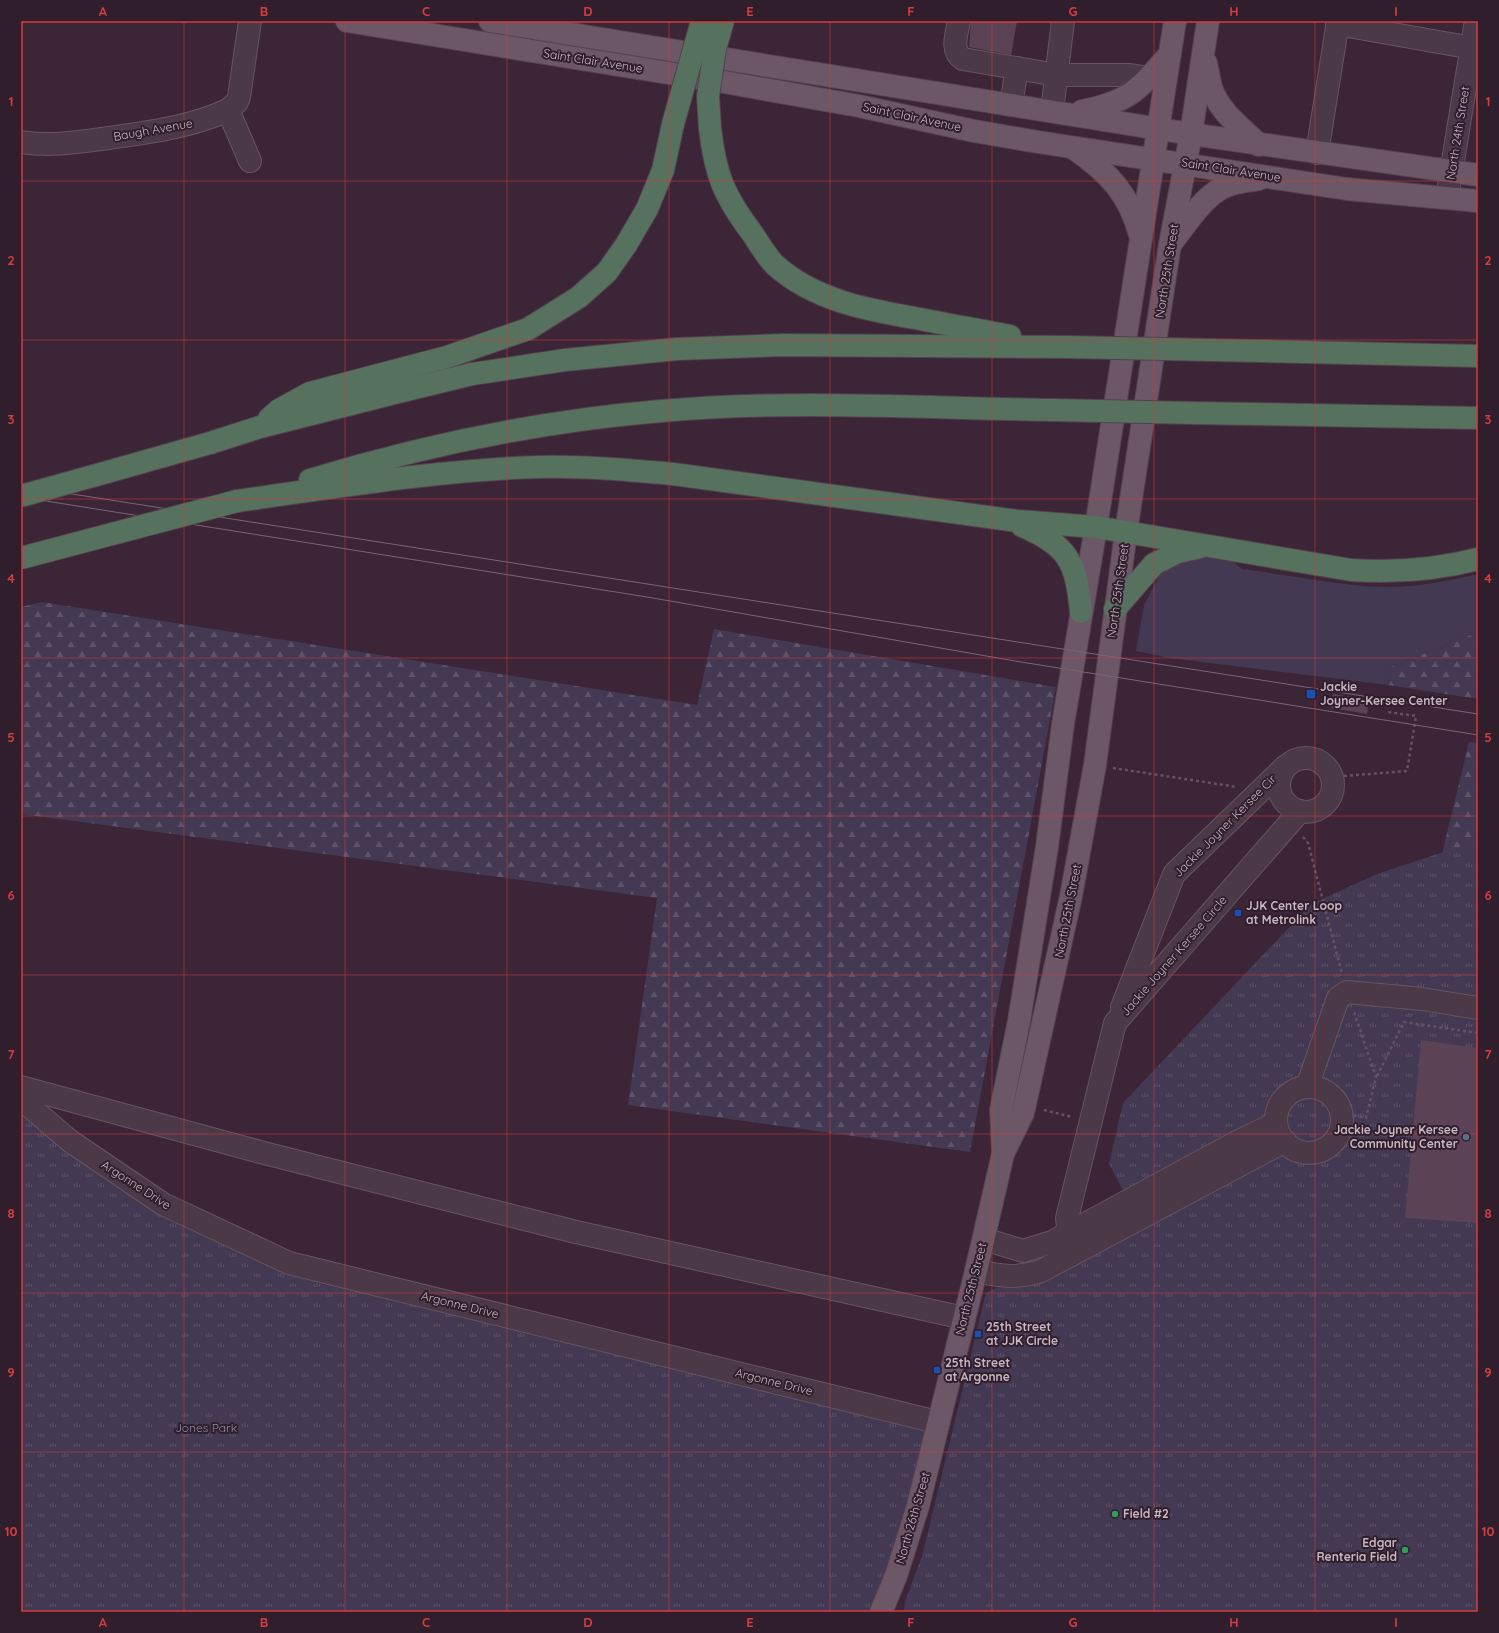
<svg xmlns="http://www.w3.org/2000/svg" width="1499" height="1633" font-family="Quicksand,sans-serif">
	<style>
		.grass { fill: #443952 }
		.forest { fill: url(#forest-firs) }
		.park { fill: url(#park-tufts) }
		.building { fill: #5b4255 }
		.lines { fill: none; stroke-linecap: round; stroke-linejoin: round }
		.minor-casing { stroke: #675462; stroke-width: 24 }
		.major-casing { stroke: #554250; stroke-width: 24 }
		.highway-casing { stroke: #54414f; stroke-width: 24 }
		.path { stroke: #625366; stroke-width: 2.5; stroke-dasharray: 3 3; stroke-linecap: butt }
		.minor { stroke: #4c3948; stroke-width: 22 }
		.major { stroke: #6c5767; stroke-width: 22 }
		.highway { stroke: #56715d; stroke-width: 22 }
		.tram { stroke: #7a6476; stroke-width: 1 }
		.highway-bridge-casing { stroke: #54414f; stroke-width: 24; stroke-linecap: butt }
		.highway-bridge { stroke: #56715d; stroke-width: 22 }
		.grid { fill: none; stroke: #d43d3f; stroke-width: 1; stroke-opacity: 0.55 }
		.transit-dot { fill: #1a4fb4; stroke: #311e2c; stroke-width: 1.5 }
		.service-dot { fill: #5c6f8a; stroke: #311e2c; stroke-width: 1.5 }
		.leisure-dot { fill: #2e9e5b; stroke: #311e2c; stroke-width: 1.5 }
		.labels { text-anchor: middle; stroke-width: 4; stroke-linejoin: round; paint-order: stroke }
		.street-label { font-size: 12px; fill: #c7b5c2; stroke: #311e2c }
		.poi-label { font-size: 12px; font-weight: bold; fill: #c7b5c2; stroke: #311e2c; text-anchor: start }
		.park-label { font-size: 12px; fill: #8a8fab; stroke: #311e2c }
		.neatline { fill: none; stroke: #d43d3f; stroke-width: 1.5 }
		.grid-label { font-size: 13px; text-anchor: middle; font-weight: bold; fill: #d43d3f }
	</style>
	<defs>
		<pattern id="forest-firs" width="22" height="20" patternUnits="userSpaceOnUse"><rect width="22" height="20" fill="#443952"/><path d="M5 1l3.5 6h-7zM16 11l3.5 6h-7z" fill="#5e5369"/></pattern>
		<pattern id="park-tufts" width="24" height="20" patternUnits="userSpaceOnUse"><rect width="24" height="20" fill="#443952"/><path d="M3 7l-1-3M5 7V3M7 7l1-3M15 17l-1-3M17 17v-4M19 17l1-3" fill="none" stroke="#5e5369"/></pattern>
	</defs>
	<rect width="100%" height="100%" fill="#3b2537"/>
	<path class="grass" d="M1201 557 1231 560 1242 569C1288 575 1335 585 1381 587 1413 588 1447 581 1478 574V632L1391 667 1388 685 1170 658 1136 651 1144 605 1160 574 1172 562Z"/>
	<g class="forest">
		<path d="M42 602 697 705 714 629 1056 687 970 1152 628 1105 657 898 21 814V607Z"/>
		<path d="M1478 632V699L1388 685 1391 667Z"/>
		<path d="M1469 742 1478 743V886L1436 879Z"/>
	</g>
	<g class="park">
		<path d="M1459 847 1478 850V1612H904L905 1602 922 1556 986 1293 1004 1284 1027 1285 1124 1192 1109 1164 1123 1103 1311 904 1377 874Z"/>
		<path d="M21 1099 70 1141 289 1263 937 1422 880 1612H21Z"/>
	</g>
	<g class="building">
		<path d="M971 21H1017L1011 55 969 47Z"/>
		<path d="M1333 694 1369 700 1367 714 1331 708Z"/>
		<path d="M1421 1040 1478 1048V1223L1405 1218Z"/>
	</g>
	<g class="lines">
		<g class="minor-casing">
			<g id="minor">
				<path d="M959 21C957 33 950 51 963 59L1057 75H1128L1149 78"/>
				<path d="M1337 24 1478 49"/>
				<path d="M1011 105 1017 68"/>
				<path d="M228 110 237 102 239 97 250 21"/>
				<path d="M1052 111 1063 21"/>
				<path d="M21 142C50 147 80 142 109 138 150 132 191 127 228 110L250 161"/>
				<path d="M1317 153 1338 21"/>
				<path d="M1447 197 1476 21"/>
				<circle cx="1306" cy="785" r="27"/>
				<path d="M1122 1007 1174 874 1286 766"/>
				<path d="M21 1087 264 1153 576 1232 964 1318"/>
				<path d="M1307 1087 1338 998 1347 992 1422 999 1478 1008"/>
				<circle cx="1309" cy="1120" r="33"/>
				<path d="M21 1099 70 1141 163 1204 289 1263 937 1422"/>
				<path d="M984 1239 1023 1251 1052 1242 1233 1144 1276 1123"/>
				<path d="M1071 1255 1067 1218 1115 1023 1300 811"/>
				<path d="M976 1271C1002 1276 1016 1279 1041 1271L1285 1141"/>
			</g>
		</g>
		<g class="major-casing">
			<g id="major">
				<path d="M347 21 724 82 859 106 974 131 1038 142 1347 189 1478 201"/>
				<path d="M490 21 1191 134 1478 175"/>
				<path d="M1206 63C1208 71 1209 80 1211 87 1219 112 1242 128 1259 145"/>
				<path d="M1082 111C1130 102 1139 89 1170 54"/>
				<path d="M1076 150C1109 173 1129 194 1140 235"/>
				<path d="M1172 242C1186 225 1199 203 1217 191 1229 183 1245 181 1259 179"/>
				<path d="M1003 1151 1001 1110 1019 1021 1047 847 1063 724 1096 527 1175 21"/>
				<path d="M881 1612 896 1576 918 1506 976 1271 1003 1154 1023 1113 1071 896 1095 765 1126 532 1170 244 1191 134 1208 21"/>
			</g>
		</g>
		<g class="highway-casing">
			<g id="highway">
				<path d="M710 128C715 174 724 196 752 233 759 243 766 256 775 265 815 301 869 310 920 319 950 325 980 330 1010 336"/>
				<path d="M1212 350 1478 356"/>
				<path d="M1194 413 1478 418"/>
				<path d="M269 419 279 410 310 393 447 357 528 329 579 297 607 272 626 245 647 209 663 170 673 124"/>
				<path d="M93 476 210 443 260 427 398 392 472 374 565 360 677 349 783 345 1068 347"/>
				<path d="M310 480C425 445 541 421 661 411 791 399 923 408 1053 410"/>
				<path d="M237 501C337 487 438 470 539 467 584 466 628 470 673 474L1018 521 1096 527 1351 570C1396 573 1435 570 1478 559"/>
				<path d="M1022 526C1069 546 1076 562 1081 612"/>
				<path d="M1115 609 1154 564 1178 552 1200 547"/>
			</g>
		</g>
		<g class="path">
			<path d="M1113 768 1237 787"/>
			<path d="M1332 777 1407 771 1416 716 1388 712"/>
			<path d="M1303 837 1308 843 1342 974"/>
			<path d="M1377 1076 1404 1022 1478 1033"/>
			<path d="M1044 1110 1072 1117"/>
			<path d="M1342 1113 1366 1118 1376 1077 1354 1012"/>
		</g>
		<use href="#minor" class="minor"/>
		<use href="#major" class="major"/>
		<use href="#highway" class="highway"/>
		<g class="tram">
			<path d="M21 486 1478 714"/>
			<path d="M21 497 647 597 1021 662 1478 735"/>
		</g>
		<g class="highway-bridge-casing">
			<g id="highway-bridge">
				<path d="M673 124 702 21"/>
				<path d="M710 128 708 96 715 49 723 21"/>
				<path d="M1068 347 1212 350"/>
				<path d="M1053 410 1194 413"/>
				<path d="M21 496 93 476"/>
				<path d="M21 558 237 501"/>
			</g>
		</g>
		<use href="#highway-bridge" class="highway-bridge"/>
	</g>
	<path class="grid" d="M184 21V1612M345 21V1612M507 21V1612M669 21V1612M830 21V1612M992 21V1612M1154 21V1612M1315 21V1612M21 181H1478M21 340H1478M21 499H1478M21 658H1478M21 816H1478M21 975H1478M21 1134H1478M21 1293H1478M21 1452H1478"/>
	<g class="transit-dot">
		<rect x="1306" y="689" width="10" height="10" rx="2"/>
		<rect x="1234" y="909" width="8" height="8" rx="2"/>
		<rect x="974" y="1330" width="8" height="8" rx="2"/>
		<rect x="933" y="1366" width="8" height="8" rx="2"/>
	</g>
	<circle class="service-dot" cx="1466" cy="1137" r="4"/>
	<g class="leisure-dot">
		<circle cx="1115" cy="1514" r="4"/>
		<circle cx="1405" cy="1550" r="4"/>
	</g>
	<g class="labels">
		<g class="street-label">
			<text transform="translate(593 61) rotate(9)" y="4">Saint Clair Avenue</text>
			<text transform="translate(912 117) rotate(12)" y="4">Saint Clair Avenue</text>
			<text transform="translate(153 130) rotate(-10)" y="4">Baugh Avenue</text>
			<text transform="translate(1458 133) rotate(-81)" y="4">North 24th Street</text>
			<text transform="translate(1231 170) rotate(9)" y="4">Saint Clair Avenue</text>
			<text transform="translate(1167 271) rotate(-81)" y="4">North 25th Street</text>
			<text transform="translate(1118 591) rotate(-82)" y="4">North 25th Street</text>
			<text transform="translate(1225 826) rotate(-45)" y="4">Jackie Joyner Kersee Cir</text>
			<text transform="translate(1068 911) rotate(-79)" y="4">North 25th Street</text>
			<text transform="translate(1174 956) rotate(-49)" y="4">Jackie Joyner Kersee Circle</text>
			<text transform="translate(136 1185) rotate(33)" y="4">Argonne Drive</text>
			<text transform="translate(971 1289) rotate(-76)" y="4">North 25th Street</text>
			<text transform="translate(460 1305) rotate(14)" y="4">Argonne Drive</text>
			<text transform="translate(774 1382) rotate(14)" y="4">Argonne Drive</text>
			<text transform="translate(913 1518) rotate(-74)" y="4">North 26th Street</text>
		</g>
		<g class="poi-label">
			<text x="1320" y="691">Jackie<tspan x="1320" dy="14">Joyner-Kersee Center</tspan></text>
			<text x="1246" y="910">JJK Center Loop<tspan x="1246" dy="14">at Metrolink</tspan></text>
			<text x="1458" y="1134" text-anchor="end">Jackie Joyner Kersee<tspan x="1458" dy="14">Community Center</tspan></text>
			<text x="986" y="1331">25th Street<tspan x="986" dy="14">at JJK Circle</tspan></text>
			<text x="945" y="1367">25th Street<tspan x="945" dy="14">at Argonne</tspan></text>
			<text x="1123" y="1518">Field #2</text>
			<text x="1397" y="1547" text-anchor="end">Edgar<tspan x="1397" dy="14">Renteria Field</tspan></text>
		</g>
		<g class="park-label">
			<text x="206" y="1432">Jones Park</text>
		</g>
	</g>
	<rect width="1499" height="1633" fill="none" stroke="#311e2c" stroke-width="44"/>
	<rect x="22" y="22" width="1455" height="1589" class="neatline"/>
	<g class="grid-label">
		<text x="103" y="16">A</text>
		<text x="264" y="16">B</text>
		<text x="426" y="16">C</text>
		<text x="588" y="16">D</text>
		<text x="750" y="16">E</text>
		<text x="911" y="16">F</text>
		<text x="1073" y="16">G</text>
		<text x="1234" y="16">H</text>
		<text x="1396" y="16">I</text>
		<text x="11" y="106">1</text>
		<text x="1488" y="106">1</text>
		<text x="11" y="265">2</text>
		<text x="1488" y="265">2</text>
		<text x="11" y="424">3</text>
		<text x="1488" y="424">3</text>
		<text x="11" y="583">4</text>
		<text x="1488" y="583">4</text>
		<text x="11" y="742">5</text>
		<text x="1488" y="742">5</text>
		<text x="11" y="900">6</text>
		<text x="1488" y="900">6</text>
		<text x="11" y="1059">7</text>
		<text x="1488" y="1059">7</text>
		<text x="11" y="1218">8</text>
		<text x="1488" y="1218">8</text>
		<text x="11" y="1377">9</text>
		<text x="1488" y="1377">9</text>
		<text x="11" y="1536">10</text>
		<text x="1488" y="1536">10</text>
		<text x="103" y="1627">A</text>
		<text x="264" y="1627">B</text>
		<text x="426" y="1627">C</text>
		<text x="588" y="1627">D</text>
		<text x="750" y="1627">E</text>
		<text x="911" y="1627">F</text>
		<text x="1073" y="1627">G</text>
		<text x="1234" y="1627">H</text>
		<text x="1396" y="1627">I</text>
	</g>
</svg>
